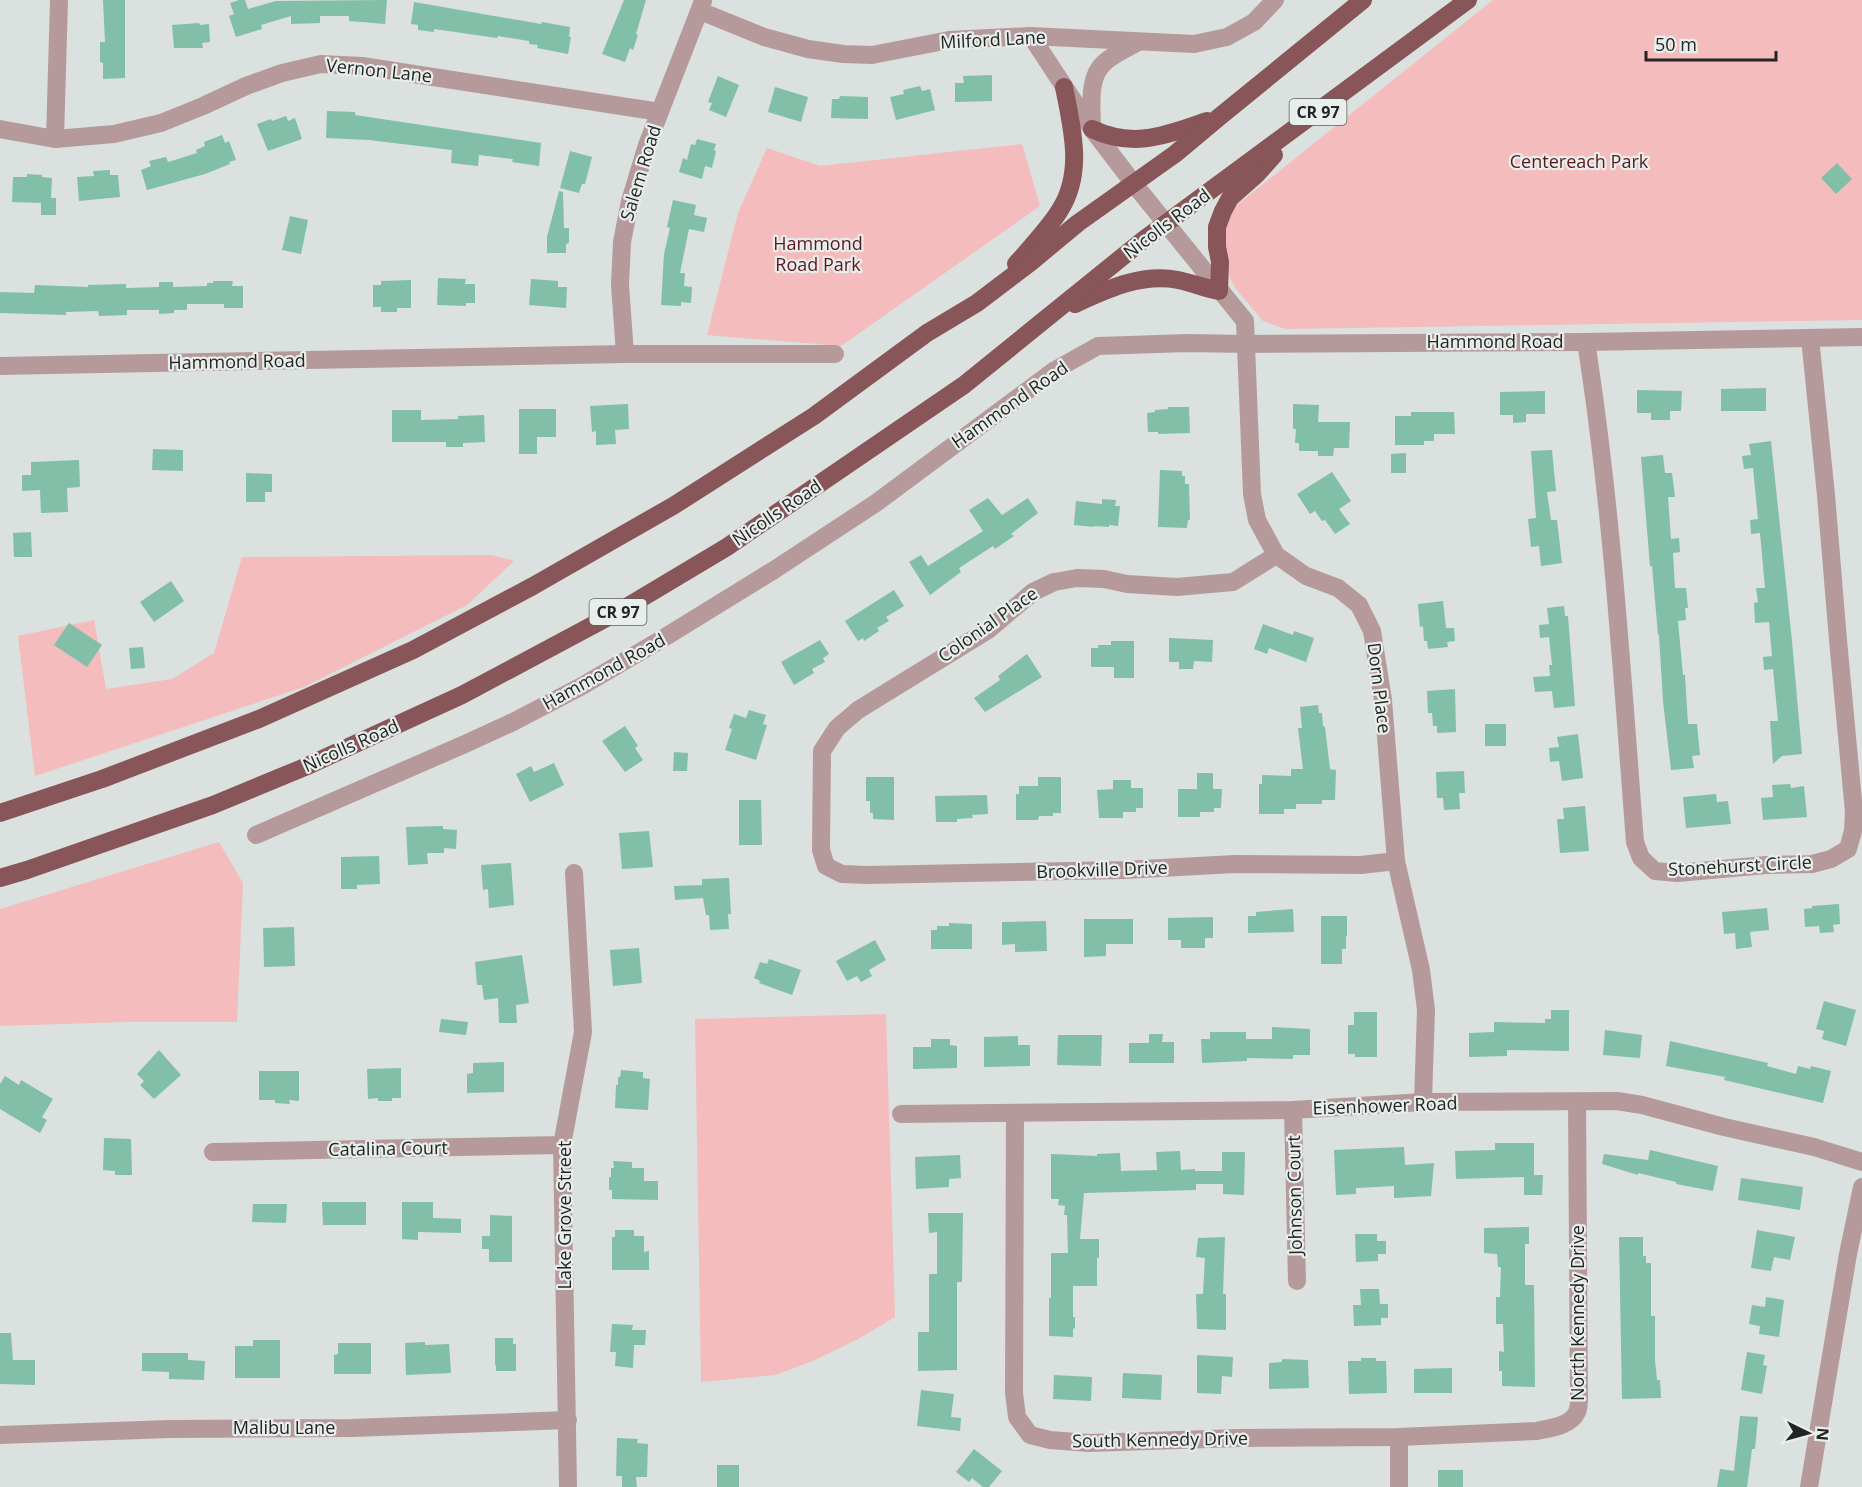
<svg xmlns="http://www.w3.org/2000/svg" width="1862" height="1487" font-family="'Open Sans',sans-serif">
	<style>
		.green { fill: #f4bcbd }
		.building { fill: #81bfa8 }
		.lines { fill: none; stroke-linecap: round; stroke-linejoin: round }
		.minor { stroke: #b69a9b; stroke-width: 18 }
		.tertiary { stroke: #b69a9b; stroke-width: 18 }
		.trunk { stroke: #885658; stroke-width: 18 }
		.labels { text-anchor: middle; stroke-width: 4.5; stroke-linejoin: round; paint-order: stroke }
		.shield { fill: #e7eeeb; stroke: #5d615f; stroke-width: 1.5 }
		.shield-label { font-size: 16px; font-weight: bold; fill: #222523 }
		.street-label { font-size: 18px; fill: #222523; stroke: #e7eeeb }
		.park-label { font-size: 18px; fill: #5d1620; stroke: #e7eeeb }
	</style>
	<rect width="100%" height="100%" fill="#dae1de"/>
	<g class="green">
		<path d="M1493 0H1862V320L1285 329 1263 321 1236 289 1227 272 1222 225 1232 209Z"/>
		<path d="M1022 144 1040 206 841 346 707 335 738 213 767 148 820 166Z"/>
		<path d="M492 555 514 561 467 605 304 687 35 776 18 636 94 620 106 689 172 679 214 653 242 557Z"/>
		<path d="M219 842 243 883 237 1022H125L0 1026V909Z"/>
		<path d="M886 1014 895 1317 858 1339 813 1361 775 1375 701 1382 695 1019Z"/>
	</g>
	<g class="building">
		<path d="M103 0H125V78L103 79V63L100 62V42H105Z"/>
		<path d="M239 0H245L248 9 276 1 387 0 385 24 349 21V16H320V23L291 24V16L261 25 262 29 236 37 229 16 234 14 230 3Z"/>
		<path d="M624 0H646L636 34 638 35 633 50 630 48 625 62 602 54Z"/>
		<path d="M414 2 541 24 542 22 570 27 569 37H571L568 54 537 48 538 45 529 44V41L498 36 497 38 434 29V32L418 30V25L411 24Z"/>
		<path d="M199 23 200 25 209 24 210 42 202 43 203 48H174L172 25Z"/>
		<path d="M992 75V101L955 102V83H964L963 76Z"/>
		<path d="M718 76 739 85 726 117 709 110 712 103 708 102Z"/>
		<path d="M920 86 922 91 930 89 935 110 896 120 890 97 904 94 903 90Z"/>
		<path d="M775 87 808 97 801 122 768 112Z"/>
		<path d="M840 96 868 97V119L831 118 832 99H839Z"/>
		<path d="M327 111 355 112V115L541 143 539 166 512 162 513 159 479 155 478 166 451 163 452 150 369 140 326 138Z"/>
		<path d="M286 116 288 121 295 118 302 139 268 151 257 124 271 119 272 121Z"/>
		<path d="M222 135 225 143 229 141 236 160 229 162 230 164 205 174 147 190 141 170 151 166 149 161 166 157 168 162 197 153 196 150 205 146 204 142Z"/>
		<path d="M697 139 716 144 714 150 716 151 712 168 705 166 702 179 679 172 683 158 687 160 691 144 695 145Z"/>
		<path d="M570 151 592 157 585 184H582L579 193 560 188Z"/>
		<path d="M1837 163 1852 179 1836 194 1821 178Z"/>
		<path d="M110 170V175H118L120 197 79 201 77 177 94 176 93 171Z"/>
		<path d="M27 174 42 175V177L52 178 51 198H56V215H41V203L12 202 13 177H27Z"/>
		<path d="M559 191 563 192 564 228H569V243L566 244V253H547V237Z"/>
		<path d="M673 200 696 205 694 215 707 218 704 232 689 229 680 273H685L684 286 692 287 691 303 681 302V306L661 305 664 254 670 228 667 227Z"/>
		<path d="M290 216 308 220 301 254 282 250Z"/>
		<path d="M438 278 466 279 465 284H475V303H466V306L437 305Z"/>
		<path d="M531 279 558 281V287H567L566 308 529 305Z"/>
		<path d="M411 280V308H397V312H381V307H373V285H381V281Z"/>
		<path d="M213 281H233L232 286H243V308H224V304H187V310H174V313L159 314V310H127V315L99 316 98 311 66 312V315L0 313V292L34 293 35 285 88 287V285L126 284V288L159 287V282H173V287L207 286V283H213Z"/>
		<path d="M1766 388V411H1721V389Z"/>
		<path d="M1637 390 1682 391 1681 411H1670V420H1651V413H1637Z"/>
		<path d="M1545 391V414H1526V422L1513 423V415H1500V392Z"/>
		<path d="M628 404 629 429 615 430 616 444 596 445V431L592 432 590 406Z"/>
		<path d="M1293 404 1319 405 1318 422H1350L1349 448H1334L1333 456H1318V451H1299V443H1295L1296 429H1293Z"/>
		<path d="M1168 407H1189L1190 433 1158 434V432H1148L1147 413 1155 412V410L1168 409Z"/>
		<path d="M519 409H556V437H537V454H519Z"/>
		<path d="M392 410H421V420L458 419V416L484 415 485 442 463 443V447H446V442H392Z"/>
		<path d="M1411 412H1454L1455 434H1434V441H1424V445H1395V416H1411Z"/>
		<path d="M1771 441 1792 641 1802 754 1782 756 1773 764 1770 721H1778L1773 669 1764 670 1763 657 1772 656 1769 622 1755 623 1754 603 1758 602 1756 588H1765L1760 533 1751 534 1750 520 1758 519 1753 468 1744 469 1742 456 1751 455 1749 444Z"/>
		<path d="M153 449 183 450V471L152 470Z"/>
		<path d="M1552 450 1556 491 1547 492 1551 520H1557L1562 563 1541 566 1539 546 1531 547 1528 519 1536 518 1531 451Z"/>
		<path d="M1406 453V473H1391V454Z"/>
		<path d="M1663 455 1665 473H1672L1675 497H1668L1671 539 1679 538 1680 552 1673 553 1675 588H1686L1688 608H1685L1686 620 1678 621 1683 675H1685L1688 724H1697L1700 755 1692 756 1694 768 1671 770 1663 701 1659 635H1658L1652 566H1650L1641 457Z"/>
		<path d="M79 460 80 487 67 488 68 512 41 513 40 490 22 491V475H31V462Z"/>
		<path d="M1160 470 1182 471V476H1185V484H1189L1190 520H1188L1187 528 1158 527Z"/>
		<path d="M1332 472 1351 501 1339 509 1350 524 1335 534 1325 520 1322 521 1315 511 1310 514 1297 494Z"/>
		<path d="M246 473 272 474V492H265V502H246Z"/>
		<path d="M988 498 1002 515 1028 498 1038 513 1011 534 1014 536 995 549 993 546 959 568 961 572 930 595 909 562 921 555 928 566 983 531 969 510Z"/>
		<path d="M1102 499 1116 500 1115 506H1120L1118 526 1109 525V527L1094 526V527L1074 525 1076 501 1102 504Z"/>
		<path d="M31 532 32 557H14L13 533Z"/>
		<path d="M171 581 184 601 154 622 140 602Z"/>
		<path d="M894 590 904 606 886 617 889 621 877 628 879 631 864 641 863 638 858 641 845 621Z"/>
		<path d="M1443 601 1446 628H1454L1455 641 1447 642 1448 647 1428 649 1427 641H1424L1423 626 1420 627 1418 604Z"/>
		<path d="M1564 606 1565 616H1568L1575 706 1554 708 1552 691 1535 692 1533 677 1550 676 1549 665H1552L1549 637 1540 638 1539 625 1549 624 1547 608Z"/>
		<path d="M69 623 102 645 87 667 54 645Z"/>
		<path d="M1263 624 1293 635 1294 631 1314 638 1306 662 1269 648 1267 654 1254 649Z"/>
		<path d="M1169 638 1213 640 1212 662 1194 661 1193 669H1179V662H1169Z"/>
		<path d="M820 640 829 654 823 658 825 662 812 669 814 673 794 685 781 662Z"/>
		<path d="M1111 641H1134V678H1114V667H1091V648H1098V645H1111Z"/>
		<path d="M143 647 145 668 131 669 129 648Z"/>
		<path d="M1027 654 1042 677 985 712 974 698 1000 680 998 676Z"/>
		<path d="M1455 689 1456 732 1437 733V726H1433L1432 713H1428L1427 691Z"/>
		<path d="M1318 705 1319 713H1322L1323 726 1325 727 1330 769 1336 770 1335 800H1322V804H1296V809H1284V814H1259V784H1262V775L1291 776V769H1303L1298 728H1302L1300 707Z"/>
		<path d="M749 710 766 715 763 724 767 725 756 760 725 750 732 729 729 728 734 714 746 718Z"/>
		<rect x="1485" y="724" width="21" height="22"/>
		<path d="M625 726 638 746 635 748 643 760 625 772 602 741Z"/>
		<path d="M1578 734 1583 778 1562 781 1559 761 1550 762 1549 748 1559 747 1557 737Z"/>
		<path d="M674 752 688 753 687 771H673Z"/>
		<path d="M554 763 564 785 530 802 516 774 531 766 534 772Z"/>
		<path d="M1464 771 1465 793H1459L1460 809 1444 810 1443 798H1437L1436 772Z"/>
		<path d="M1197 773H1213V789H1222L1221 808H1214V812H1200V817H1178V789H1197Z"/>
		<path d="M866 777H894V820L873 819V813H870V801H866Z"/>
		<path d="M1038 777H1061V813H1053V816H1039L1038 820H1016V794H1019V786H1038Z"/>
		<path d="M1113 780H1131V788H1143V808H1136V812H1123V818H1099L1097 790 1113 789Z"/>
		<path d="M1790 784 1791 788 1804 786 1807 817 1763 820 1761 798 1773 797 1772 785Z"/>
		<path d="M1716 794 1717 802 1728 801 1731 824 1686 828 1683 797Z"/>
		<path d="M987 795 988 814 972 815 973 818 957 819V822H936L935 796Z"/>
		<path d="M739 800H761L762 845H739Z"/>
		<path d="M1585 806 1589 851 1560 853 1557 819H1564L1563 808Z"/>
		<path d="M443 826V829L457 830 456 849 444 848V853H427L428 864 408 865 406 827Z"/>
		<path d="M649 831 653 867 622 869 619 833Z"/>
		<path d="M379 856 380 884 357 885V889H341V857Z"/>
		<path d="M511 863 514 905 489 908 488 889 483 890 481 865Z"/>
		<path d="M729 878 731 914H728L729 929 710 930 709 915H706L703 898 675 900 674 886 702 885V879Z"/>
		<path d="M1839 904 1840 924 1833 925 1834 932 1820 933 1819 926 1805 927 1804 909 1812 908V906Z"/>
		<path d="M1767 908 1769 930 1750 932 1752 947 1736 949 1735 933 1724 934 1722 912Z"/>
		<path d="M1293 909 1294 932 1248 933V916H1256V912Z"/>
		<path d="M1321 916H1347V937L1346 936V949H1342V964H1321Z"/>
		<path d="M1213 917V938H1205V948H1181V940H1168V918Z"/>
		<path d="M1084 919H1133V944H1106V956L1084 957Z"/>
		<path d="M1046 921 1047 951 1015 952V944L1002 945V922Z"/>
		<path d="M949 923 972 924V949H931V930H937V926H949Z"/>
		<path d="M294 927 295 966 264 967 263 928Z"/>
		<path d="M875 940 886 960 869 970 872 976 861 982 857 976 847 981 836 961Z"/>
		<path d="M639 948 642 983 613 986 610 950Z"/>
		<path d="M522 955 529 1003 516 1005 517 1023H499L498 998 484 1000 482 985H477L475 962Z"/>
		<path d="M769 959 801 970 792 995 759 983 760 981 754 978 760 962 767 964Z"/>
		<path d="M1824 1001 1856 1010 1846 1046 1822 1039 1824 1031 1816 1029Z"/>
		<path d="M1551 1010H1569V1051L1507 1050V1056L1469 1057V1033L1494 1032V1022L1545 1023V1019H1551Z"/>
		<path d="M1354 1012H1377V1057H1355V1054H1348V1025H1354Z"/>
		<path d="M441 1019 468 1022 466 1035 439 1032Z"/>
		<path d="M1272 1027 1310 1029V1055H1293V1059L1247 1058V1061L1202 1063 1201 1039H1210V1032H1246V1039H1272Z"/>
		<path d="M1605 1030 1642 1035 1640 1058 1603 1055Z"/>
		<path d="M1149 1034H1163L1162 1042H1174V1063H1129V1043H1149Z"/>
		<path d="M1058 1035H1102L1101 1066 1057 1065Z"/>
		<path d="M1018 1036V1045H1030V1066L984 1067V1037Z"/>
		<path d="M931 1039H950V1045L957 1046V1068L913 1069V1047H931Z"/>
		<path d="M1670 1041 1768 1063 1767 1066 1796 1074 1798 1066 1810 1069 1811 1066 1831 1071 1823 1103 1724 1080 1725 1077 1666 1066Z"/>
		<path d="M159 1050 181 1075 154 1099 140 1085 144 1081 137 1074Z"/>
		<path d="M504 1062V1092L467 1093V1074L473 1073V1063Z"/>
		<path d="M401 1068V1098H392V1101H378V1098L368 1099 367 1069Z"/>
		<path d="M621 1070 643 1072V1078L650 1079 648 1110 615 1108 616 1085H618V1077H620Z"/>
		<path d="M259 1071H299V1101L289 1100 290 1104 275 1103V1100H259Z"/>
		<path d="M5 1076 19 1085 21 1080 53 1099 42 1117 47 1120 40 1133 0 1109V1084Z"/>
		<path d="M104 1138 131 1139 132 1175H115V1171L103 1170Z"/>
		<path d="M1495 1143H1534V1175H1543L1542 1195H1524V1177L1456 1179 1455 1151 1495 1150Z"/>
		<path d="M1404 1147 1405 1165 1434 1163 1431 1196 1394 1198V1186L1356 1188V1194L1336 1195 1334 1150Z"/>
		<path d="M1650 1150 1718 1166 1713 1191 1676 1184V1182L1638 1173V1175L1602 1164 1604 1154 1648 1160Z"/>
		<path d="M1180 1151 1181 1170 1195 1169V1171H1222V1152H1245L1244 1195 1223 1194V1184H1196V1190L1084 1193 1080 1239H1099V1258H1097V1286H1073V1317H1075V1328L1073 1329V1337L1049 1336V1298H1051V1253H1068L1067 1215H1064L1065 1206 1058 1205 1059 1199H1051V1154L1097 1156V1154L1120 1153 1121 1171 1157 1170 1156 1152Z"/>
		<path d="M960 1155 961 1178 949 1179V1187L916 1189 915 1157Z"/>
		<path d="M613 1161 632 1162V1168H644V1181H658V1200L612 1199V1190H609V1177H611V1168H614Z"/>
		<path d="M1741 1178 1803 1187 1800 1210 1738 1200Z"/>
		<path d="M322 1202H366V1225H323Z"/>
		<path d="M402 1202H433V1218L461 1219V1233L418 1232V1240L402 1239Z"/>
		<path d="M253 1204H287L286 1223 252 1222Z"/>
		<path d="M928 1213H963L962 1282H957V1370L918 1371V1332H929V1274H937V1232L929 1233Z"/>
		<path d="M490 1215 512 1216V1262H489V1249H482V1236H490Z"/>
		<path d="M1529 1227V1244H1525V1285H1534L1535 1387 1502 1386V1371H1499V1351L1504 1352 1503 1324H1496V1297H1500L1501 1267H1498L1497 1254 1484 1253V1228Z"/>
		<path d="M615 1230H634V1236H644V1252L649 1251V1270H612V1237H615Z"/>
		<path d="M1757 1230 1795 1237 1790 1260 1774 1257 1771 1271 1751 1268Z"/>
		<path d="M1355 1234H1377V1241H1386V1254H1378V1261L1356 1262Z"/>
		<path d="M1225 1237 1223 1294H1226V1330L1197 1329 1196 1294H1203L1205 1258 1196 1257 1198 1238Z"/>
		<path d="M1619 1237H1643V1256H1646V1263H1651V1316H1655V1360L1657 1380H1660L1661 1398 1622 1399Z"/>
		<path d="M1360 1289H1379L1380 1304H1388V1318H1381V1325L1354 1326 1353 1305H1361Z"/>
		<path d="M1766 1297 1784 1300 1779 1337 1759 1334 1760 1326 1749 1324 1752 1305 1765 1307Z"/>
		<path d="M612 1324 633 1325 632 1330H646L645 1345H634L633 1368 615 1366 616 1352H610Z"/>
		<path d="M0 1333H11L13 1360H35V1385L0 1384Z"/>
		<path d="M495 1338H513V1344H516V1371H496V1365H495Z"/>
		<path d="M253 1340H280V1378H235V1346H253Z"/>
		<path d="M425 1342V1345L449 1344 451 1373 406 1375 405 1343Z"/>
		<path d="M338 1343H371V1374H334V1355L338 1354Z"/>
		<path d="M1747 1352 1765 1355 1763 1365 1767 1366 1762 1394 1741 1390Z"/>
		<path d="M142 1353H188V1360L205 1361 204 1380 169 1379V1372L142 1371Z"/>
		<path d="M1197 1355 1233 1357 1232 1377 1222 1376 1221 1394 1197 1393Z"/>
		<path d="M1361 1358H1376V1361H1386L1387 1393 1349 1394 1348 1361H1361Z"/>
		<path d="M1282 1359 1308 1360 1309 1388 1269 1389V1363L1282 1362Z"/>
		<path d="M1452 1368V1393H1414V1369Z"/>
		<path d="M1123 1373 1162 1375 1161 1400 1122 1398Z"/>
		<path d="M1054 1375 1092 1377 1091 1401 1053 1399Z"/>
		<path d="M921 1390 954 1394 951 1417 961 1418 960 1431 917 1426Z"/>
		<path d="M1740 1416 1758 1417 1755 1449H1752L1747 1487H1717L1720 1469 1734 1471Z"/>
		<path d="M617 1438 638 1439 637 1443 648 1444 647 1477H636L637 1487H622V1476H616Z"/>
		<path d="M974 1449 1002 1471 989 1487H983L972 1478 969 1482 956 1472Z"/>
		<rect x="717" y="1465" width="22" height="22"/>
		<rect x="1438" y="1470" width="25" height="17"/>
	</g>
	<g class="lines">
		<g class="minor">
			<path d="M700 11 764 37 808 49 843 54 872 55 949 40 1031 36 1194 44 1227 37 1254 22 1275 0"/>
			<path d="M1031 36 1092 129 1134 184 1245 321 1252 494 1257 520 1276 555 1306 576 1338 588 1359 605 1372 631 1383 700 1396 861 1421 970 1426 1010 1423 1102"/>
			<path d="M0 129 55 139 114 134 161 123 203 106 246 86 282 73 321 64 362 66 660 112"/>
			<path d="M1092 129C1092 108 1087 77 1105 62 1114 54 1127 48 1138 42"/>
			<path d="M55 139 59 0"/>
			<path d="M1586 342C1612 507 1622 675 1635 842L1641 858 1655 871 1677 873 1766 865 1812 864 1831 859 1848 849 1853 831 1854 812 1838 640 1826 495 1810 338"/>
			<path d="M625 354 620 285 622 242 630 201 647 145 703 1"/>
			<path d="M0 366 625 354H835"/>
			<path d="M1276 555 1233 582 1177 587 1127 584 1104 579 1077 578 1054 582 1033 592 988 630 858 710 837 728 822 751 821 850 826 866 842 874 867 875 1124 870 1235 864 1361 865 1396 861"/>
			<path d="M256 835 465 744 513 722 582 686 662 639 774 570 876 503 1055 370 1098 346 1188 343 1247 344 1586 342 1862 337"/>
			<path d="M1293 1110 1297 1281"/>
			<path d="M901 1114 1293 1110 1423 1102 1617 1101 1642 1105 1724 1127 1814 1147 1862 1162"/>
			<path d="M1015 1114 1014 1393 1017 1417 1030 1435 1050 1440 1089 1443 1239 1438 1399 1437 1537 1431C1550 1428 1571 1426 1577 1412 1579 1408 1579 1402 1579 1397L1577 1102"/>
			<path d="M213 1152 562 1145"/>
			<path d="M0 1435 170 1429 352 1428 568 1420"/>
			<path d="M568 1487 562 1145 583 1032 574 873"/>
			<path d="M1399 1487V1437"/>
		</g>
		<path class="tertiary" d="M1809 1487 1848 1254 1862 1187"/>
		<g class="trunk">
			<path d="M1092 129C1134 149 1166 135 1207 121"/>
			<path d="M1016 264C1030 248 1049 228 1060 210 1084 172 1072 128 1064 87"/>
			<path d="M1075 304C1108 289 1141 273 1178 280 1192 283 1205 288 1219 291L1220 262 1217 247V227L1223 211 1230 198 1257 174 1274 155"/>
			<path d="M0 813 102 779 259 719 413 650 533 586 673 506 814 416 927 333 977 303 1031 262 1078 223 1175 154 1218 118 1363 0"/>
			<path d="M0 878 27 870 213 805 305 767 462 695 625 608 727 547 964 385 1142 241 1468 0"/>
		</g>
	</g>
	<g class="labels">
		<g class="shield">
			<rect x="1289.5" y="99" width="57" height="26" rx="4.5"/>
			<rect x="589.5" y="599" width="57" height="26" rx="4.5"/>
		</g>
		<g class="shield-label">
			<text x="1318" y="118">CR 97</text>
			<text x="618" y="618">CR 97</text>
		</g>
		<g class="street-label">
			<text transform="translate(993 40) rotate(-3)" y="6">Milford Lane</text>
			<text transform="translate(379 71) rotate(6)" y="6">Vernon Lane</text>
			<text transform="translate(641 173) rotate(-73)" y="6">Salem Road</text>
			<text transform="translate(1167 224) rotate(-37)" y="6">Nicolls Road</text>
			<text x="1495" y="348">Hammond Road</text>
			<text transform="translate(237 362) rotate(-1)" y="6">Hammond Road</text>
			<text transform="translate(1010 405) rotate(-35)" y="6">Hammond Road</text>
			<text transform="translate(777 513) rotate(-34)" y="6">Nicolls Road</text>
			<text transform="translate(988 625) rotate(-35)" y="6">Colonial Place</text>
			<text transform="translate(604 672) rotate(-29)" y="6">Hammond Road</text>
			<text transform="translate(1379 688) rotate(83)" y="6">Dorn Place</text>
			<text transform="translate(351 746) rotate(-24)" y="6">Nicolls Road</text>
			<text transform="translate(1740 866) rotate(-3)" y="6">Stonehurst Circle</text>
			<text transform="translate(1102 870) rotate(-2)" y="6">Brookville Drive</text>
			<text transform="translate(1385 1106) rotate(-2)" y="6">Eisenhower Road</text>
			<text transform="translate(388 1149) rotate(-1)" y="6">Catalina Court</text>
			<text transform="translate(1295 1195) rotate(-91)" y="6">Johnson Court</text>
			<text transform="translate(565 1215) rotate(-90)" y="6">Lake Grove Street</text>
			<text transform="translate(1578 1313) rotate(-90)" y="6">North Kennedy Drive</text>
			<text x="284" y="1434">Malibu Lane</text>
			<text transform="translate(1160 1440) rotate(-1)" y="6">South Kennedy Drive</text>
		</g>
		<g class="park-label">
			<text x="1579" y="168">Centereach Park</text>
			<text x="818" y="250">Hammond<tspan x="818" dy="21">Road Park</tspan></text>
		</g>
	</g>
	<g transform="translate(1808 1433) rotate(95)" stroke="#e7eeeb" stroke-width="4.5" paint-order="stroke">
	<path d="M0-4.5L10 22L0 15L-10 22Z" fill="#222523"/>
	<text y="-9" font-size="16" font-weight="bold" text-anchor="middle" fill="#222523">N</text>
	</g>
	<path d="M1646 51v9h130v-9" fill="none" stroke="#222523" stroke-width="3"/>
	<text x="1655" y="51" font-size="18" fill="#222523" stroke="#e7eeeb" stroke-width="4.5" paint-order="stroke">50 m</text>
</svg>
